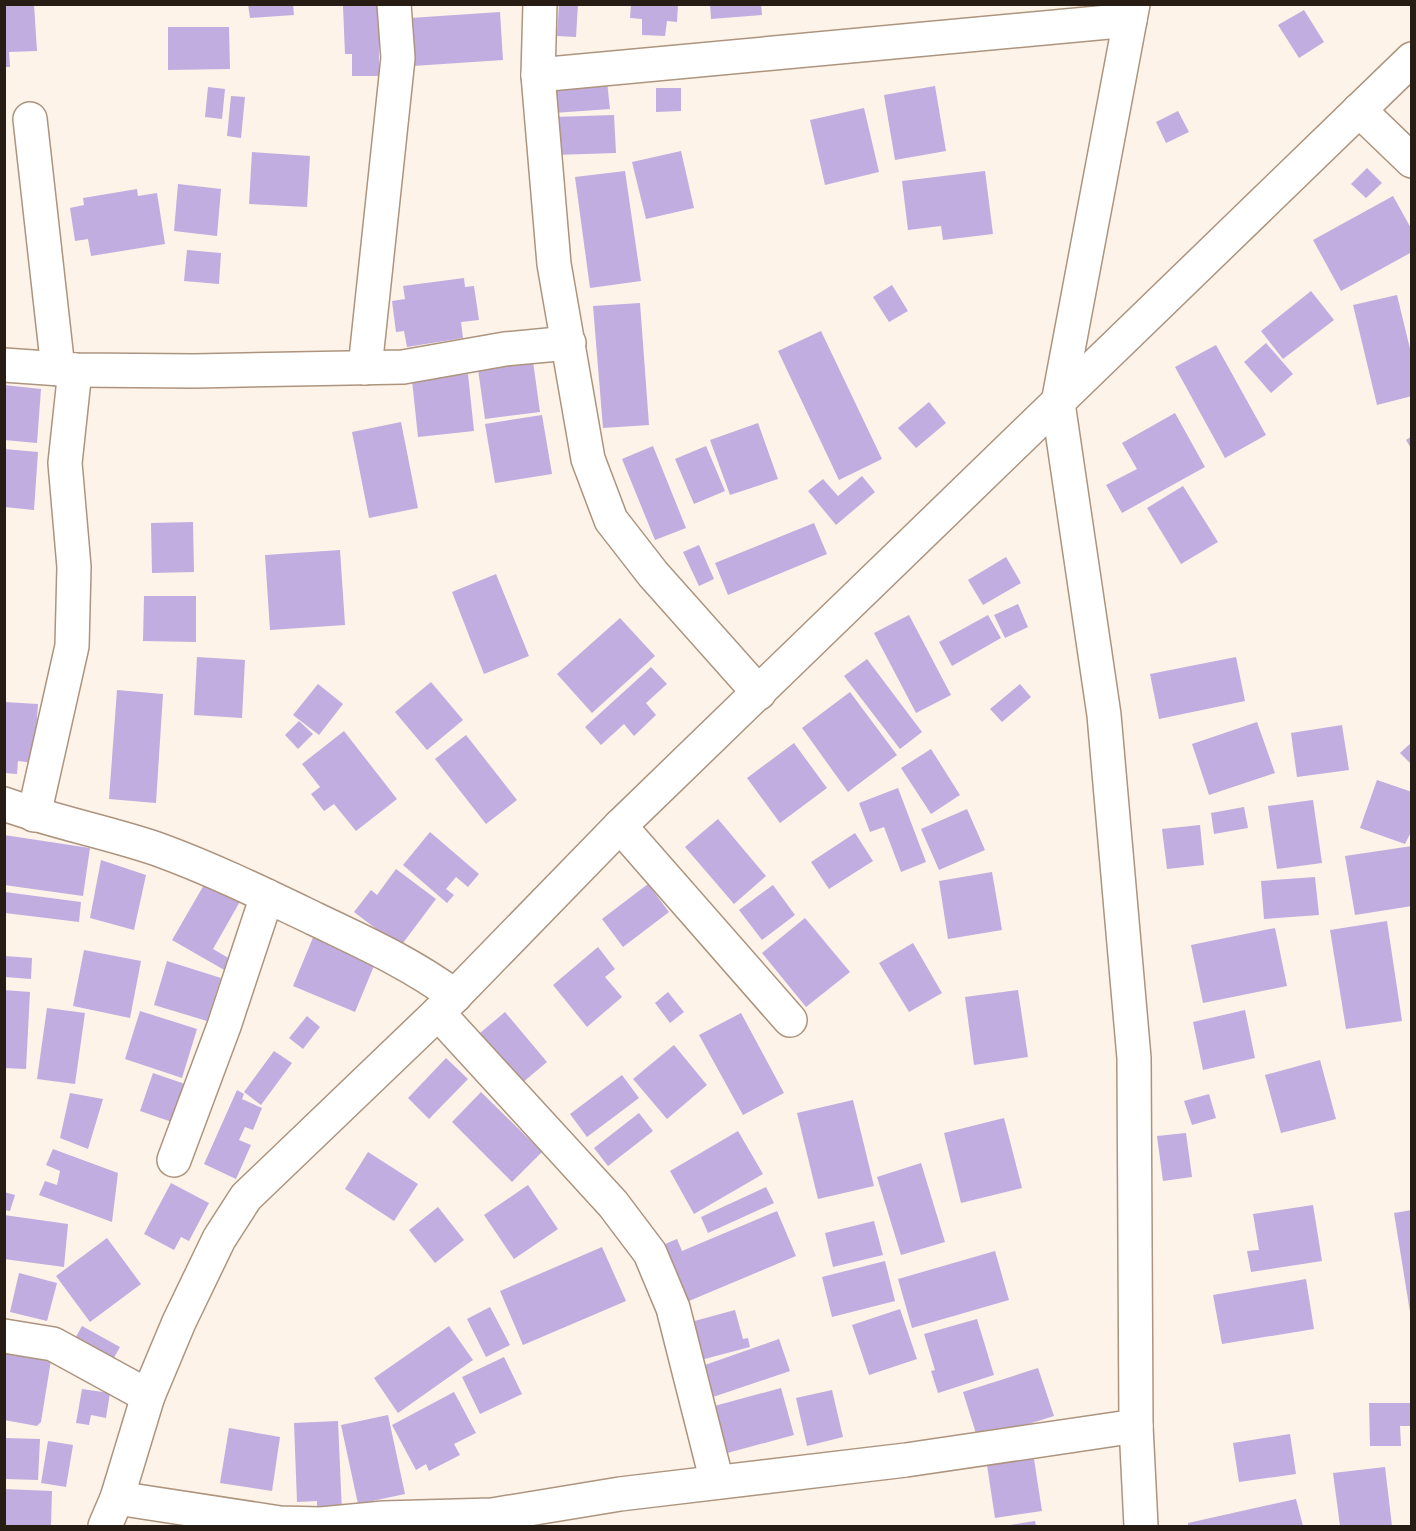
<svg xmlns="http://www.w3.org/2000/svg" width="1416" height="1531" font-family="Lora,serif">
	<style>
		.building { fill: #c1addf }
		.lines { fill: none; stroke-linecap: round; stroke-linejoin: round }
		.minor-casing { stroke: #ad947e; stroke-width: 36 }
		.minor { stroke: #fff; stroke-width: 33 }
	</style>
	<rect width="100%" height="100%" fill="#fdf3e9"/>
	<g class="building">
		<path d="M4 4H34L37 51 9 52 10 67H4Z"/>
		<path d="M248 4H293L294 15 250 18Z"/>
		<path d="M559 4H578L576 37 557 36Z"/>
		<path d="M631 4H678L677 22 667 21 665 36 642 35V19L630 18Z"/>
		<path d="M710 4H761L762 15 711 19Z"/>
		<path d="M385 5 386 47H379V76H352V54H345L343 6Z"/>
		<path d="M1304 10 1324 42 1299 58 1278 25Z"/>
		<path d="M500 12 503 60 413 66 410 18Z"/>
		<path d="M168 27H229L230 69 168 70Z"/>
		<path d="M607 81 610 109 554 113 552 86Z"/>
		<path d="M935 86 946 151 895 160 884 95Z"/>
		<path d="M208 87 225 89 222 119 205 117Z"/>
		<path d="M656 88H681V111L656 112Z"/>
		<path d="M231 96 245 97 241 138 227 136Z"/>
		<path d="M864 108 879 172 825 185 810 120Z"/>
		<path d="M1178 111 1189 132 1166 143 1156 122Z"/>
		<path d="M614 115 616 153 555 155 553 117Z"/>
		<path d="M681 151 694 208 646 219 632 162Z"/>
		<path d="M252 152 310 156 307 207 249 204Z"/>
		<path d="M1367 168 1382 183 1366 198 1351 184Z"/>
		<path d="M625 171 641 281 590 288 575 177Z"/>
		<path d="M985 171 993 234 943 240 941 226 908 230 902 181Z"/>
		<path d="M178 184 221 189 217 236 174 231Z"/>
		<path d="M137 189 138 196 157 193 165 244 91 256 88 239 75 241 70 208 84 205 83 198Z"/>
		<path d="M1393 196 1412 230V252L1341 291 1313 240Z"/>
		<path d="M187 250 221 253 219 284 184 281Z"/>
		<path d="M464 278 465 287 474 286 479 320 461 322 463 338 407 347 404 331 396 332 392 301 405 299 403 286Z"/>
		<path d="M892 285 908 311 889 322 873 297Z"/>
		<path d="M1311 291 1334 320 1283 359 1261 331Z"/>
		<path d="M1397 295 1412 357V396L1377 405 1353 305Z"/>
		<path d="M640 303 649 425 603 428 593 306Z"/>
		<path d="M821 331 882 459 839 480 778 351Z"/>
		<path d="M1266 343 1293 374 1271 393 1244 362Z"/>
		<path d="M1216 345 1266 435 1225 458 1175 367Z"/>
		<path d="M532 354 540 412 485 419 477 362Z"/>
		<path d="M468 374 474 431 418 437 412 380Z"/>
		<path d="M4 385 41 389 37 443 4 440Z"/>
		<path d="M929 402 946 423 916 448 898 428Z"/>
		<path d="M1175 413 1205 467 1122 513 1106 485 1137 469 1122 443Z"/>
		<path d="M542 415 552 474 495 483 485 424Z"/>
		<path d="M401 422 418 508 369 518 352 432Z"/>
		<path d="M758 423 778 479 730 495 710 440Z"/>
		<path d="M1412 436V450L1406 440Z"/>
		<path d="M653 446 686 528 655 540 622 459Z"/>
		<path d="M706 446 725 491 694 504 675 459Z"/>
		<path d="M4 449 38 452 34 510 4 507Z"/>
		<path d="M862 476 875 492 836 525 808 491 823 479 838 496Z"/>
		<path d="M1183 486 1218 542 1181 564 1147 508Z"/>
		<path d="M193 522 194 572 152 573 151 523Z"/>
		<path d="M814 523 827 554 728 595 715 563Z"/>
		<path d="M699 545 714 579 699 586 683 552Z"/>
		<path d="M340 550 345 625 270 630 265 555Z"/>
		<path d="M1006 557 1021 583 983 605 968 580Z"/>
		<path d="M496 574 529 656 484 674 452 592Z"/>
		<path d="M144 596H196V642L143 641Z"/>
		<path d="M1018 604 1028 627 1005 638 994 615Z"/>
		<path d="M909 615 951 695 916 713 874 633Z"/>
		<path d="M988 615 1001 638 952 666 939 642Z"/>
		<path d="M620 618 655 656 592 713 557 674Z"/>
		<path d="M197 657 245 660 242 718 194 715Z"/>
		<path d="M1236 657 1245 701 1159 719 1150 674Z"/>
		<path d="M867 659 922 732 900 749 844 676Z"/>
		<path d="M651 667 667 684 646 703 656 715 634 736 624 724 601 745 585 727Z"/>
		<path d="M431 682 463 720 427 750 395 712Z"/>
		<path d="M318 684 343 704 319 735 293 715Z"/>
		<path d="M1020 684 1031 697 1002 722 990 709Z"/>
		<path d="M117 690 163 694 156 803 109 799Z"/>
		<path d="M850 692 897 755 848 792 802 728Z"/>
		<path d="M4 702 38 704 34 763 18 761 17 774 4 773Z"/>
		<path d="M299 721 313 734 298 749 285 735Z"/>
		<path d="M1257 722 1275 773 1209 795 1192 744Z"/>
		<path d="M1342 725 1349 770 1297 777 1291 733Z"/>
		<path d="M344 731 397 799 356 831 334 804 324 811 311 794 320 787 302 764Z"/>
		<path d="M466 735 517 800 486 824 435 759Z"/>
		<path d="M1412 742V765L1400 753Z"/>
		<path d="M794 743 827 788 780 823 747 778Z"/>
		<path d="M931 749 960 795 931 814 901 768Z"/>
		<path d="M1377 780 1412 792V830L1405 844 1360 828Z"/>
		<path d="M898 788 926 862 901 872 884 827 870 832 859 803Z"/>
		<path d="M1313 800 1322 863 1277 869 1268 806Z"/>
		<path d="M1244 807 1248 828 1214 834 1211 813Z"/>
		<path d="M967 809 985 850 939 870 921 829Z"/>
		<path d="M718 819 766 876 734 904 685 847Z"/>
		<path d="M1200 825 1204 865 1167 869 1162 829Z"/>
		<path d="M430 832 479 874 468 887 456 877 446 889 454 895 447 903 403 865Z"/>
		<path d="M855 833 873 861 829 889 811 862Z"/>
		<path d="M4 835 90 848 83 896 4 885Z"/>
		<path d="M1412 846V906L1355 915 1345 856Z"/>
		<path d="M101 860 146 875 134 930 90 918Z"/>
		<path d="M396 869 436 899 400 947 354 912 371 890 377 895Z"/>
		<path d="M992 872 1002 930 948 939 939 881Z"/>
		<path d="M1315 877 1319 915 1264 919 1261 881Z"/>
		<path d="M208 878 242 898 213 949 232 960 226 971 172 940Z"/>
		<path d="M648 884 669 912 623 947 602 919Z"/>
		<path d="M773 885 795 915 762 940 739 910Z"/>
		<path d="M5 892 81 902 79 922 5 913Z"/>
		<path d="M805 918 850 972 806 1007 762 953Z"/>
		<path d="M1387 921 1402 1021 1346 1029 1330 930Z"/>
		<path d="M1275 928 1287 986 1203 1003 1191 945Z"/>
		<path d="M314 935 376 961 355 1012 293 986Z"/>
		<path d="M913 943 942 993 909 1012 879 963Z"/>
		<path d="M598 947 615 969 605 977 622 997 587 1027 553 985Z"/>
		<path d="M84 950 141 961 130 1018 73 1006Z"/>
		<path d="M5 956 32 958 31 979 5 977Z"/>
		<path d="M167 961 221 978 207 1021 154 1005Z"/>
		<path d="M4 990 30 992 26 1069 4 1068Z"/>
		<path d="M1018 990 1028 1057 974 1065 965 997Z"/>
		<path d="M668 992 684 1012 670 1023 655 1003Z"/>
		<path d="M47 1008 85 1013 75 1084 37 1079Z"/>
		<path d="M1245 1010 1255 1058 1203 1070 1193 1022Z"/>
		<path d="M140 1011 197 1029 182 1078 125 1059Z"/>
		<path d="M505 1012 547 1062 522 1083 480 1033Z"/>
		<path d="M741 1013 784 1093 743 1115 699 1035Z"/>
		<path d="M307 1016 320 1027 303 1049 289 1038Z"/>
		<path d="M674 1045 707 1085 667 1119 633 1079Z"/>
		<path d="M274 1051 292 1063 261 1105 244 1092Z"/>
		<path d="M446 1058 468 1079 429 1119 408 1098Z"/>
		<path d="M1320 1060 1336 1119 1281 1133 1265 1075Z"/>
		<path d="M153 1073 185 1084 172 1122 140 1111Z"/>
		<path d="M622 1075 639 1098 587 1137 570 1114Z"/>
		<path d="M237 1090 244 1094 242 1099 262 1108 253 1130 245 1127 239 1140 251 1145 236 1179 204 1164Z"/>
		<path d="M481 1092 542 1152 512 1182 452 1122Z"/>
		<path d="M70 1093 103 1099 88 1149 60 1138Z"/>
		<path d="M1209 1094 1216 1118 1192 1125 1184 1101Z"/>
		<path d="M853 1100 874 1186 818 1199 797 1113Z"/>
		<path d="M639 1113 653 1131 608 1166 594 1148Z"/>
		<path d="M1004 1118 1022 1188 961 1203 944 1133Z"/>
		<path d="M738 1131 763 1174 694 1214 670 1171Z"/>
		<path d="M1186 1133 1192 1177 1163 1181 1157 1136Z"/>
		<path d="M53 1149 118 1173 112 1222 39 1195 45 1181 57 1185 60 1171 46 1165Z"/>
		<path d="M368 1152 418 1184 394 1221 345 1189Z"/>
		<path d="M921 1163 945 1242 901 1255 877 1177Z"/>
		<path d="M171 1183 209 1203 189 1241 181 1237 174 1250 144 1234Z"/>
		<path d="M528 1185 558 1229 514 1259 484 1215Z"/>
		<path d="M766 1187 774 1203 708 1233 701 1217Z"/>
		<path d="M4 1192 15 1195 10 1211 4 1210Z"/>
		<path d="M1313 1205 1322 1261 1251 1272 1247 1251 1259 1250 1253 1214Z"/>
		<path d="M438 1207 464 1240 435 1263 409 1230Z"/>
		<path d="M1412 1210V1312H1410L1394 1213Z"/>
		<path d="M777 1211 796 1256 689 1301 665 1244 677 1239 682 1251Z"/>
		<path d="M4 1215 68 1224 64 1267 4 1259Z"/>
		<path d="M874 1221 883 1255 833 1267 825 1233Z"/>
		<path d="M107 1238 141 1284 90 1322 56 1276Z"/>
		<path d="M602 1247 626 1301 523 1345 500 1291Z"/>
		<path d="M995 1251 1009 1300 912 1328 898 1279Z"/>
		<path d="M885 1261 895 1301 832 1317 822 1277Z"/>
		<path d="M19 1273 57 1283 47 1321 10 1312Z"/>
		<path d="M1306 1279 1314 1329 1222 1344 1213 1295Z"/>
		<path d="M490 1307 510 1345 486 1357 467 1319Z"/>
		<path d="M900 1309 917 1359 869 1375 852 1325Z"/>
		<path d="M735 1310 743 1339 748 1338 750 1347 697 1361 687 1323Z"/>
		<path d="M977 1319 994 1375 938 1393 931 1371 935 1370 924 1334Z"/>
		<path d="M82 1326 120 1347 111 1363 73 1342Z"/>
		<path d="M449 1326 473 1360 398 1413 374 1378Z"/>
		<path d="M779 1339 790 1371 713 1397 702 1366Z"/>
		<path d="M4 1345 52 1354 41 1422 37 1426 4 1420Z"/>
		<path d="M504 1357 522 1394 480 1414 462 1377Z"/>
		<path d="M1038 1368 1054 1416 978 1440 963 1392Z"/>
		<path d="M781 1388 794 1435 720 1455 707 1408Z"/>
		<path d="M82 1389 110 1393 106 1418 91 1415 89 1425 76 1423Z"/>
		<path d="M832 1390 843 1437 807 1446 796 1398Z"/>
		<path d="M454 1392 476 1433 454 1444 460 1455 429 1471 426 1464 416 1470 392 1425Z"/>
		<path d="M1369 1403H1412V1426H1400L1401 1446H1370Z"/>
		<path d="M388 1415 405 1494 358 1504 341 1425Z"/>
		<path d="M338 1421 342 1512H317V1501L297 1502 294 1423Z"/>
		<path d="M229 1428 280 1437 272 1491 220 1483Z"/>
		<path d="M1290 1434 1296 1474 1239 1482 1233 1443Z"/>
		<path d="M5 1438 40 1439 38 1480 5 1479Z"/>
		<path d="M48 1441 73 1445 66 1487 41 1483Z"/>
		<path d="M1034 1459 1042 1511 995 1518 987 1465Z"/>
		<path d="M1385 1467 1392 1526H1340L1333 1473Z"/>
		<path d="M4 1489 52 1491 51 1526H4Z"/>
		<path d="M1296 1499 1303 1526H1188V1523Z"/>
		<path d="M1035 1521 1036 1526H1010V1525Z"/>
	</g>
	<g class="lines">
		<g class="minor-casing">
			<g id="minor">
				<path d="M540 4 538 75 554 264 588 459 611 520 653 574 759 693"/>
				<path d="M1133 4 1058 403 1104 715 1134 1058 1136 1426 1141 1526"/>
				<path d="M538 75 1130 20"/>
				<path d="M1359 110 1412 161"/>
				<path d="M30 119 58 369"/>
				<path d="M4 365 75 370 195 371 403 367 505 349 569 343"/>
				<path d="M365 368 398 58 394 4"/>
				<path d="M4 804C54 822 107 832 157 849 212 869 263 894 315 919 365 943 410 963 455 996"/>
				<path d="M34 815 72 646 74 567 65 463 75 370"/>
				<path d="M620 826 790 1020"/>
				<path d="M438 1013 613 1204 650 1253 673 1308 717 1482"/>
				<path d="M174 1160 224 1026 267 896"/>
				<path d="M4 1336 53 1344 148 1396"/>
				<path d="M117 1498 280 1523 321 1524 384 1518 492 1515 620 1494 906 1460 1136 1426"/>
				<path d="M105 1526 117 1498 148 1396 179 1322 219 1239 246 1197 438 1013 620 826 1412 59"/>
			</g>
		</g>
		<use href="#minor" class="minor"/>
	</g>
	<rect width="1416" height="1531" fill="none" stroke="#271d15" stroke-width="12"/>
</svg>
